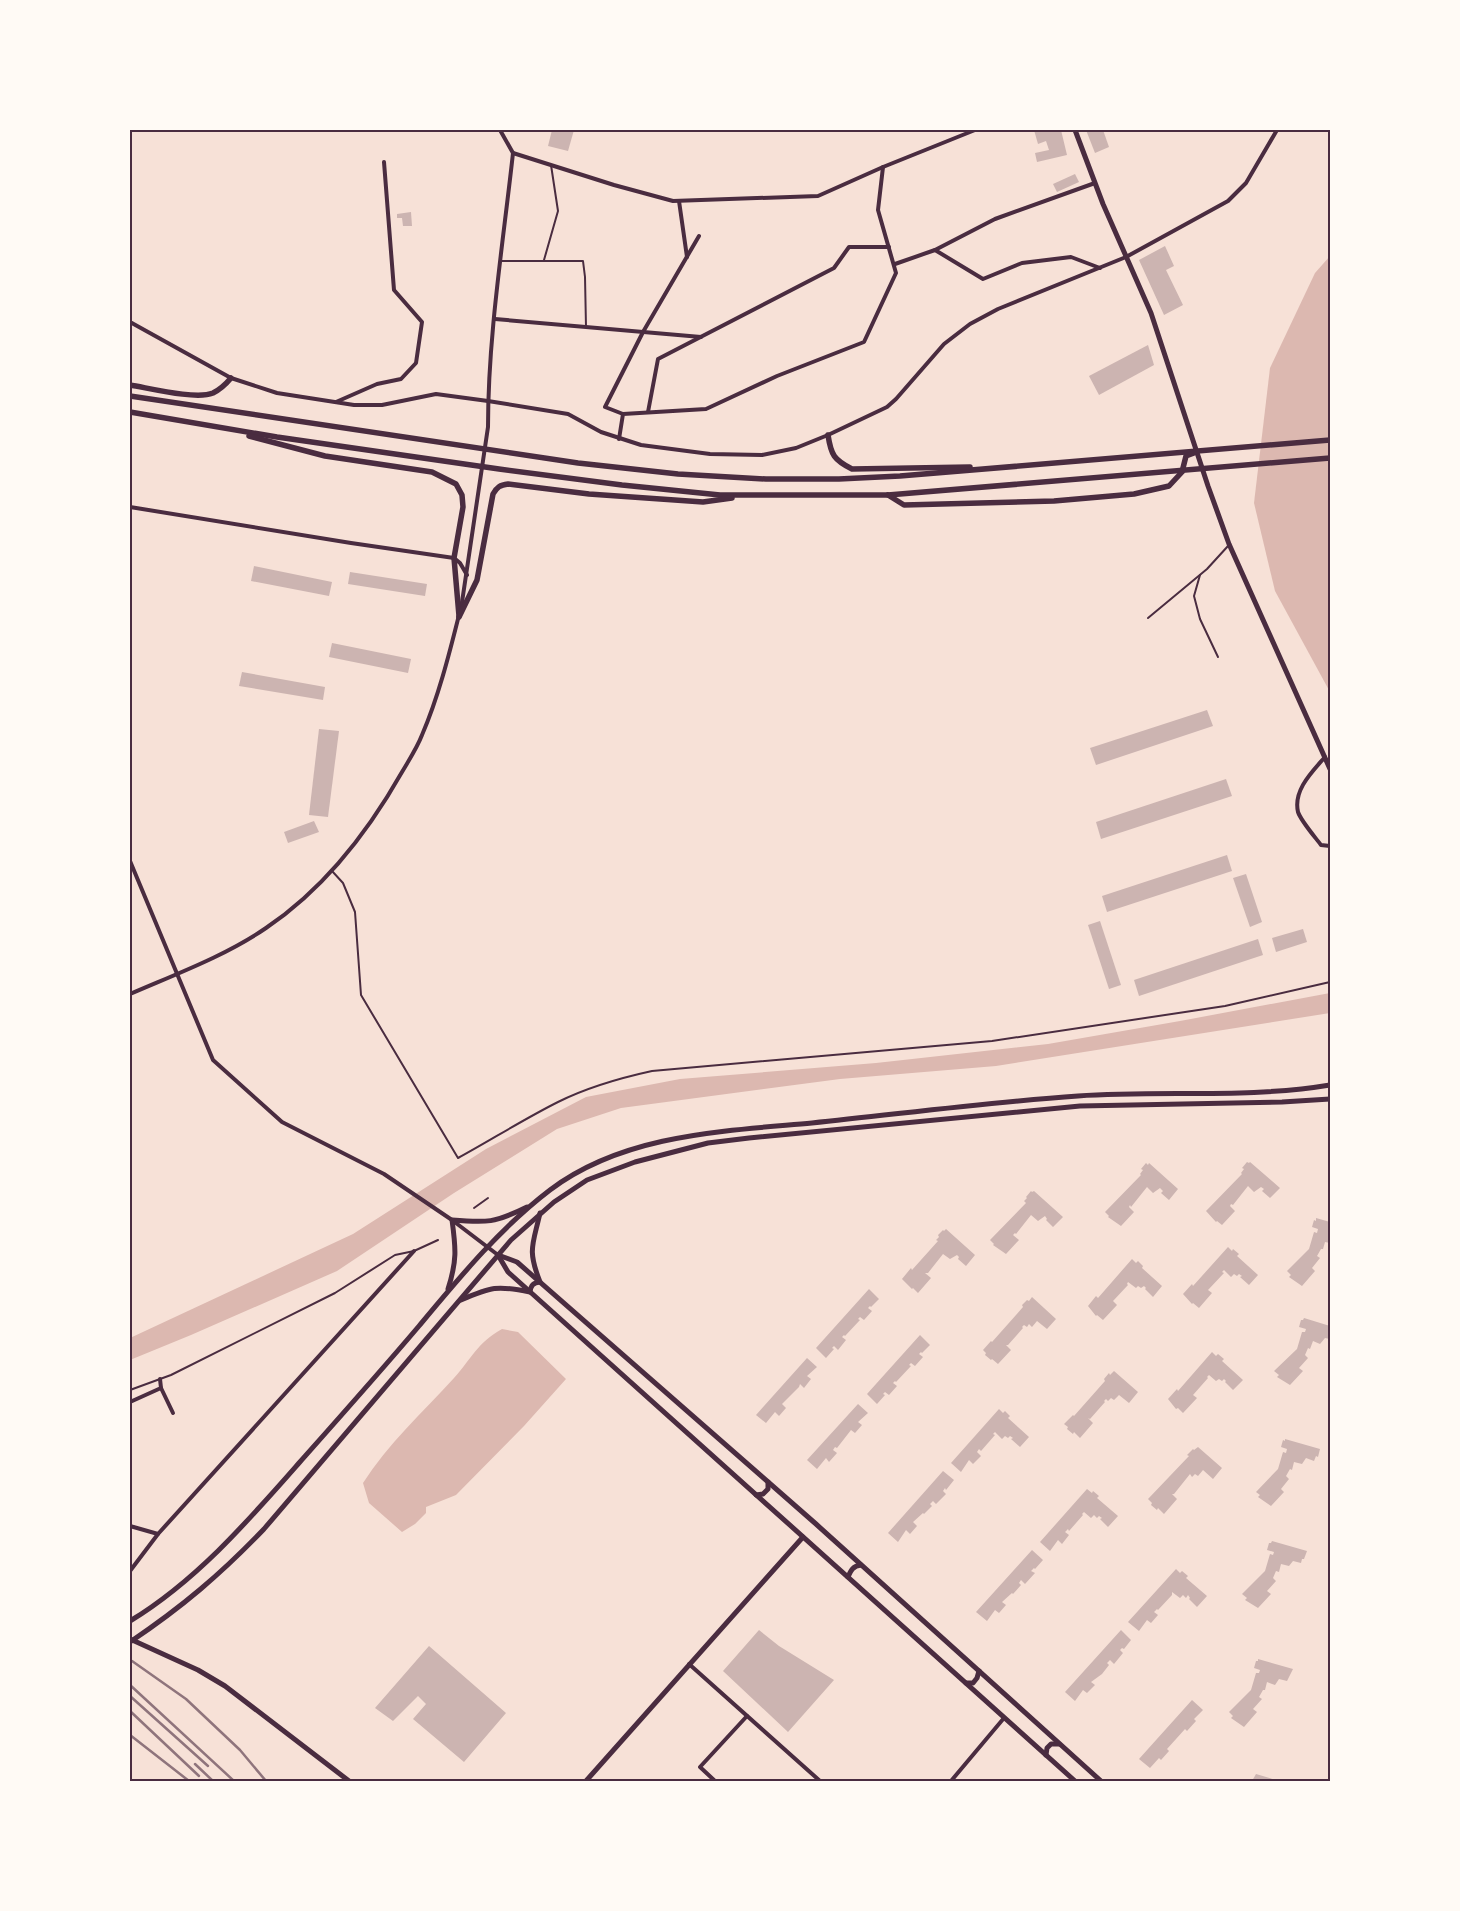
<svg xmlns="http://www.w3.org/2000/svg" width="1460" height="1911" font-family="Raleway,sans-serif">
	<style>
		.water { fill: #dcb8b0 }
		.building { fill: #ccb4b1 }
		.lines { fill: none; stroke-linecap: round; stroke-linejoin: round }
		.service { stroke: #4a2c40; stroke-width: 2 }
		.minor { stroke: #4a2c40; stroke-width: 4 }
		.tertiary { stroke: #4a2c40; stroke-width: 5 }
		.secondary { stroke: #4a2c40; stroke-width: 5.5 }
		.rail { stroke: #8f747c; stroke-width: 2.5 }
		.neatline { fill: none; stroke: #4a2c40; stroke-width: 2 }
	</style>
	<rect width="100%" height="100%" fill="#f7e1d7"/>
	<g class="water">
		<path d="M1330 256V692L1275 591 1254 503 1270 368 1315 273Z"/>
		<path d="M1330 993V1013L996 1066 840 1079 621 1108 557 1129 454 1193 337 1271 191 1335 130 1360V1338L353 1234 486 1149 586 1097 680 1079 876 1063 1048 1044 1180 1021Z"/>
		<path d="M502 1329 518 1332 566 1379 524 1426 456 1495 426 1507V1513L415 1524 402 1532 369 1503 363 1483C388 1444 422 1413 454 1378 473 1357 476 1344 502 1329Z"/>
	</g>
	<g class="building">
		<path d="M552 130H574L568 151 548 146Z"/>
		<path d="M1034 130H1061L1067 155 1037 162 1035 153 1049 150 1046 141 1038 144Z"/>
		<path d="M1086 130H1103L1109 147 1095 153Z"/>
		<path d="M1075 174 1079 182 1057 192 1053 184Z"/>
		<path d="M411 212 412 226H403L402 218H397V214Z"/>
		<path d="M1165 246 1174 266 1166 270 1183 305 1164 315 1139 260Z"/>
		<path d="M1148 345 1154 365 1099 395 1089 376Z"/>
		<path d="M254 566 332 582 329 596 251 581Z"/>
		<path d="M350 572 427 584 425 596 348 584Z"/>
		<path d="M332 643 411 659 408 673 329 657Z"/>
		<path d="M242 672 325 687 323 700 239 686Z"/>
		<path d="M1207 710 1213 726 1096 765 1090 748Z"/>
		<path d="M319 729 339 731 328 817 309 815Z"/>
		<path d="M1226 779 1232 796 1101 839 1096 822Z"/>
		<path d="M314 821 319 832 288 843 284 832Z"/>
		<path d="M1227 855 1232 871 1107 912 1102 896Z"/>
		<path d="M1246 874 1262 922 1250 927 1233 878Z"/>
		<path d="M1100 921 1121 985 1109 989 1088 925Z"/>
		<path d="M1303 929 1307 942 1276 952 1272 938Z"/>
		<path d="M1258 939 1263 955 1139 996 1134 980Z"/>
		<path d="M1247 1162 1249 1163 1250 1162 1280 1188 1270 1198 1262 1191 1264 1189 1261 1187 1254 1192 1248 1186 1233 1205 1231 1204 1230 1206 1235 1211 1222 1225 1217 1221 1216 1222 1206 1211 1242 1174 1241 1173 1244 1169 1242 1168Z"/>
		<path d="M1146 1163 1148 1165 1149 1163 1178 1189 1169 1200 1161 1193 1163 1191 1160 1188 1153 1193 1147 1187 1131 1207 1130 1205 1129 1207 1134 1212 1121 1226 1108 1217 1109 1216 1105 1212 1141 1175 1140 1174 1143 1170 1141 1169Z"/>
		<path d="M1031 1191 1032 1192 1034 1191 1063 1217 1053 1227 1046 1220 1047 1219 1045 1216 1038 1221 1031 1215 1016 1234 1015 1233 1013 1235 1019 1240 1006 1254 993 1245 994 1244 990 1240 1026 1203 1024 1201 1027 1198 1026 1197Z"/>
		<path d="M1316 1218 1330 1222V1243L1325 1242 1323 1249H1321L1317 1256 1320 1258 1312 1268 1315 1271 1302 1286 1289 1277 1291 1275 1287 1271 1309 1249 1314 1232 1317 1233 1318 1229 1312 1227 1314 1220 1316 1221Z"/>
		<path d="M946 1229 975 1255 966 1266 958 1259 959 1257 957 1255 950 1259 943 1254 928 1273H925L931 1278 918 1293 913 1288 912 1289 902 1279 911 1268 912 1270 938 1241 936 1240 939 1237 938 1235 943 1230 944 1231Z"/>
		<path d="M1228 1247 1232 1251 1233 1249 1239 1254 1237 1256 1258 1275 1249 1285 1240 1277 1242 1276 1239 1274 1237 1276 1234 1274 1231 1277 1224 1270 1222 1272 1224 1273 1208 1290 1212 1293 1199 1308 1193 1303 1192 1304 1183 1294 1192 1284 1193 1286Z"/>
		<path d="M1132 1259 1136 1263 1138 1261 1143 1266 1142 1268 1162 1286 1153 1297 1145 1289 1146 1288 1144 1286 1141 1288 1138 1286 1136 1288 1128 1282 1127 1284 1128 1285 1113 1301 1117 1305 1103 1320 1097 1315 1096 1316 1088 1306 1096 1296 1098 1298Z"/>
		<path d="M869 1289 879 1299 871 1307 870 1306 868 1308 872 1311 864 1320 860 1317 858 1319 860 1320 845 1336 844 1335 842 1337 846 1340 838 1350 834 1346 832 1348 834 1349 826 1358 816 1348Z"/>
		<path d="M1032 1297 1056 1319 1047 1329 1037 1321 1032 1327 1029 1324 1027 1327 1024 1325 1022 1327 1023 1328 1008 1345H1006L1011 1350 998 1364 992 1359 991 1360 985 1355 986 1353 983 1350 991 1341 992 1342 1023 1307 1022 1305 1027 1300 1029 1301Z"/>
		<path d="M1304 1318 1330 1326V1339L1325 1338 1320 1344 1313 1341 1310 1349 1308 1348 1305 1355 1308 1358 1299 1368 1303 1371 1290 1385 1277 1377 1279 1375 1274 1371 1297 1349 1302 1332H1305L1306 1329 1299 1327 1301 1320H1303Z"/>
		<path d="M920 1335 930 1345 922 1353 921 1352 919 1354 923 1357 915 1366 911 1363 909 1365 911 1366 896 1382 895 1381 893 1383 897 1386 889 1395 885 1392 883 1394 885 1395 877 1404 867 1394Z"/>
		<path d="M1212 1352 1216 1356 1218 1354 1224 1359 1222 1361 1243 1380 1233 1390 1225 1382 1226 1381 1224 1379 1222 1381 1219 1379 1216 1381 1209 1375 1207 1377 1208 1378 1193 1395 1197 1398 1183 1413 1178 1408 1176 1409 1168 1399 1177 1389 1178 1391Z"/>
		<path d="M807 1358 817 1367 807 1376 811 1379 804 1388 800 1384 799 1387 782 1404 786 1408 779 1416 775 1412 766 1423 756 1415Z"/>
		<path d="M1114 1371 1138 1392 1129 1403 1119 1395 1114 1400 1111 1398 1108 1401 1106 1399 1104 1401 1105 1402 1090 1419 1088 1418 1093 1423 1080 1438 1074 1432 1073 1434 1067 1429 1068 1427 1064 1424 1073 1415 1074 1416 1105 1381 1104 1379 1109 1373 1110 1375Z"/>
		<path d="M858 1404 868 1413 858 1422 862 1425 855 1433 851 1430 837 1448 835 1447 833 1450 837 1453 829 1462 826 1458 817 1469 807 1460Z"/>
		<path d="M999 1409 1003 1413 1005 1411 1010 1416 1008 1418 1029 1437 1020 1447 1011 1439 1013 1438 1010 1436 1008 1438 1005 1436 1002 1439 995 1432 993 1434 995 1435 981 1451 979 1449 977 1452 981 1456 973 1464 969 1460 961 1472 951 1463Z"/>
		<path d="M1285 1439 1320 1449 1318 1457 1316 1456 1314 1461 1306 1458 1302 1464 1294 1462 1292 1470 1290 1469 1286 1476 1289 1479 1281 1489 1284 1492 1271 1506 1258 1497 1260 1495 1256 1492 1278 1469 1283 1452 1286 1453 1287 1449 1281 1447 1283 1440 1285 1441Z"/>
		<path d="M1198 1447 1222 1468 1213 1479 1203 1470 1198 1476 1195 1474 1192 1477 1190 1474 1174 1494H1172L1177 1499 1164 1514 1158 1508 1157 1510 1151 1505 1152 1503 1148 1499 1189 1456 1187 1455 1193 1449 1194 1450Z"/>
		<path d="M943 1471 954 1480 946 1490 945 1488 943 1491 946 1494 936 1504 933 1501 930 1504 932 1506 924 1514 923 1513 913 1522 917 1526 910 1534 906 1530 898 1542 888 1533Z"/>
		<path d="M1087 1489 1092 1493 1093 1491 1099 1496 1097 1498 1118 1516 1108 1527 1100 1519 1102 1518 1099 1516 1097 1518 1094 1515 1091 1518 1084 1512 1082 1514 1083 1515 1069 1531 1068 1529 1065 1532 1069 1535 1062 1544 1058 1540 1050 1551 1040 1542Z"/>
		<path d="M1272 1541 1307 1551 1304 1559H1302L1301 1563 1293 1561 1289 1566 1281 1564 1279 1572 1276 1571 1273 1578 1276 1581 1267 1591 1271 1594 1258 1608 1245 1600 1247 1598 1242 1594 1265 1571 1270 1554 1273 1555 1274 1552 1267 1550 1269 1543H1271Z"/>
		<path d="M1032 1550 1043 1560 1035 1569 1034 1568 1031 1571 1035 1573 1025 1584 1021 1580 1019 1583 1021 1585 1013 1594 1012 1593 1002 1602 1006 1605 999 1613 995 1610 987 1621 976 1612Z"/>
		<path d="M1176 1569 1180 1573 1182 1571 1188 1576 1186 1578 1207 1596 1197 1607 1189 1599 1190 1598 1188 1595 1186 1598 1183 1595 1180 1598 1172 1592V1595L1158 1610 1157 1609 1154 1612 1158 1615 1151 1623 1147 1620 1139 1631 1128 1622Z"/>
		<path d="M759 1630 779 1646 834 1680 788 1732 723 1671Z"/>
		<path d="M1121 1630 1131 1640 1124 1649 1122 1648 1120 1650 1123 1653 1114 1664 1110 1660 1107 1663 1109 1665 1102 1674 1091 1682 1095 1685 1087 1693 1083 1690 1075 1701 1065 1692Z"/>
		<path d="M429 1646 506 1713 464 1762 413 1719 426 1704 418 1696 393 1721 375 1708Z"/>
		<path d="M1258 1659 1293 1669 1287 1681 1279 1679 1275 1685 1267 1682 1265 1690H1263L1259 1697 1262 1699 1253 1709 1257 1712 1244 1727 1231 1718 1233 1716 1229 1712 1251 1690 1256 1673H1259L1260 1670 1254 1668 1256 1661H1258Z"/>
		<path d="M1192 1700 1203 1710 1194 1719 1196 1721 1187 1731 1185 1729 1167 1749 1169 1751 1161 1760 1159 1758 1150 1768 1139 1759Z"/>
		<path d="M1256 1774 1279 1781H1252Z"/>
	</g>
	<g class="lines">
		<g class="service">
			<path d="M544 260 558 211 551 165"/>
			<path d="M501 261H583L585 277 586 327"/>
			<path d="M1200 575 1194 596 1200 619 1218 657"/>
			<path d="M1148 618 1207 569 1228 546"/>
			<path d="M332 871 343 883 355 912 361 995 458 1158C491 1140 524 1119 558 1102 588 1087 620 1078 652 1071L992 1041 1225 1006 1330 982"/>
			<path d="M474 1208 488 1198"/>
			<path d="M130 1390 171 1375 335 1293 395 1255 414 1251 438 1240"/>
		</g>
		<g class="minor">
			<path d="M500 130 513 153"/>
			<path d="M679 201 687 257"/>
			<path d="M935 250 983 279 1022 263 1071 257 1100 268"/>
			<path d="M895 264 935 250 995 219 1095 183"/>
			<path d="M495 319 701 337"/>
			<path d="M130 322 231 378 277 393 354 405H382L436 394 488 401 568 414 601 432 641 445 710 454 762 455 796 448 828 435 887 407 896 399 944 344 970 324 998 309 1126 257 1228 201 1246 183 1277 130"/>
			<path d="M336 402 377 384 401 379 416 363 422 322 394 290 384 162"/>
			<path d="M648 412 658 359 834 268 849 247H889"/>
			<path d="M623 414 605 407 643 332 699 236"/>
			<path d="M619 439 623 414 706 409 777 376 864 342 896 273 878 210 883 167"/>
			<path d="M130 507 351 543 454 558 460 563 467 575"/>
			<path d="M461 609 488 427C488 336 503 244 513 153L614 185 673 201 818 196 883 167 975 130"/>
			<path d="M1325 757C1312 772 1293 790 1298 812 1301 821 1315 837 1321 845L1330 846"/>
			<path d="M130 861 213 1060 282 1122 384 1174 452 1220 498 1255"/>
			<path d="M130 994C176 974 225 956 266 928 324 889 368 832 402 772 409 760 417 748 422 735 438 698 449 655 459 615"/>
			<path d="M161 1388 173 1413"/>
			<path d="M130 1402 161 1388 160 1379"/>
			<path d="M130 1526 158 1534"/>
			<path d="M130 1571 158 1534 414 1251"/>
			<path d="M689 1664 820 1781"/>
			<path d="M715 1781 700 1767 747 1716"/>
			<path d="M951 1781 1004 1718"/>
		</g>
		<g class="tertiary">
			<path d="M1075 130 1103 204 1151 313 1208 486 1229 544 1330 769"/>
			<path d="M498 1255 517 1262 816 1524 1101 1781"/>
			<path d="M498 1255 508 1272 1075 1781"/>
			<path d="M448 1289C457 1261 456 1249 452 1220 487 1223 495 1223 527 1207"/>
			<path d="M461 1300C491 1287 497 1285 530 1292 531 1285 533 1283 540 1282 527 1249 533 1245 540 1213"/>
			<path d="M756 1495 763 1494 768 1489V1482"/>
			<path d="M848 1577C851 1570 853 1566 861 1565"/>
			<path d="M130 1621C196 1581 248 1521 299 1463 339 1418 380 1372 419 1326 459 1278 500 1228 550 1190 624 1134 724 1131 812 1123 900 1114 989 1102 1078 1096 1161 1090 1247 1099 1330 1085"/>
			<path d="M130 1639 198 1670 225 1686 349 1781"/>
			<path d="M130 1642C182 1607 221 1574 264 1529L511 1240 554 1202 587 1180 635 1162 708 1143 749 1138 1080 1106 1282 1102 1330 1099"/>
			<path d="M966 1683H973L977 1678 979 1671"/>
			<path d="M1046 1755 1047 1748 1051 1744H1059"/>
			<path d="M586 1781 803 1537"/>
		</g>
		<g class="secondary">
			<path d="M130 385C149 388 196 400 213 393 221 389 226 384 231 378"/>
			<path d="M130 396 578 463 678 474 766 479H839L900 476 1330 440"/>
			<path d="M130 412 277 437 499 469 622 485 720 495H888L1330 458"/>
			<path d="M828 435C831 455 834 460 852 469L970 467"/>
			<path d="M249 436 325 456 432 472 456 484 462 495 463 507 454 558 459 616"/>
			<path d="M888 495 904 505 1054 501 1134 494 1169 486 1182 472 1186 456 1194 453"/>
			<path d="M459 617 477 580 493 494C497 487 500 485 508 484L589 494 703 502 732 498"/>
		</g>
		<g class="rail">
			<path d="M132 1661 186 1699 240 1750 266 1781"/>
			<path d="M130 1685 234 1781"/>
			<path d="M130 1696 208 1766"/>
			<path d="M130 1711 199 1776"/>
			<path d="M130 1735 189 1781"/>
			<path d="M195 1764 213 1781"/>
		</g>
	</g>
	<rect width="1460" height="1911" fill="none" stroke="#fffaf5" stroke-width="262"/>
	<rect x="131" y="131" width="1198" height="1649" class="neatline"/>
</svg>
